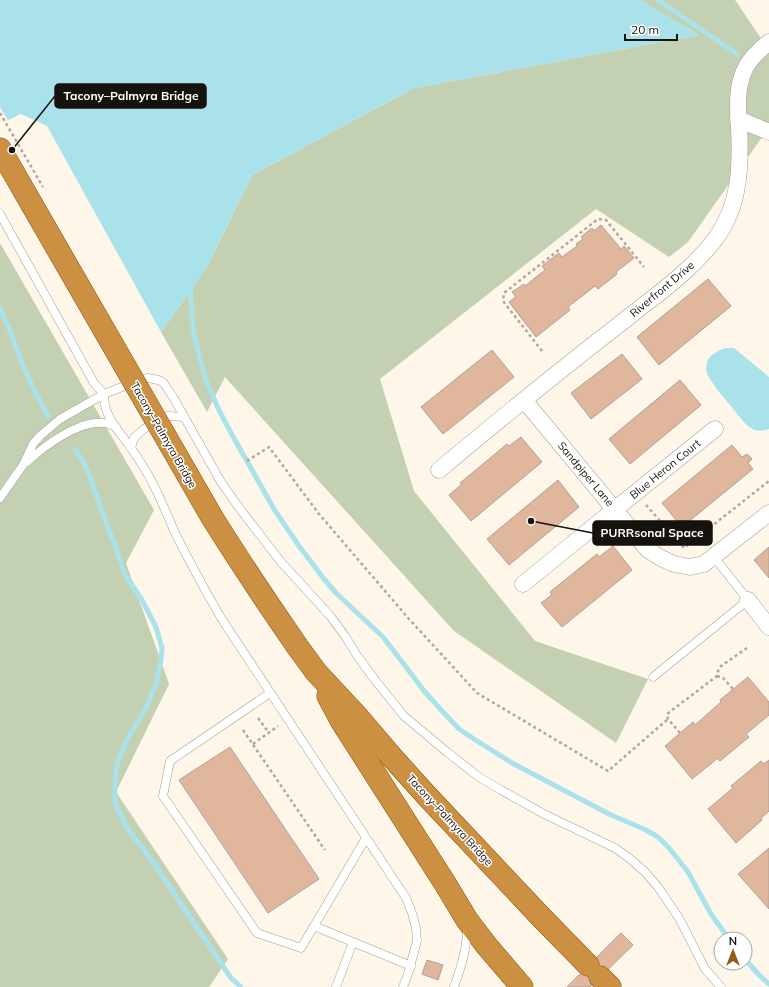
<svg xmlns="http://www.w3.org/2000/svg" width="769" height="987" font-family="Mulish,sans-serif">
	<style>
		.green { fill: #c3d1b2 }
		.water { fill: #a9e2eb }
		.pier { fill: #fef6e8 }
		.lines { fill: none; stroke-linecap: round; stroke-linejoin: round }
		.stream { stroke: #a9e2eb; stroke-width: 5 }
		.building { fill: #e0b79c; stroke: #aea098 }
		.service-casing { stroke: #a59f91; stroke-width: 9 }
		.minor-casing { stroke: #a59f91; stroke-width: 17 }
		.trunk-casing { stroke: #845311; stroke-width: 23 }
		.path { stroke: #aea89d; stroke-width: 2.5; stroke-dasharray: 3 3; stroke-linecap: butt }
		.service { stroke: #fff; stroke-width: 8 }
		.minor { stroke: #fff; stroke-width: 16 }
		.trunk { stroke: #cc9042; stroke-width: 22 }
		.trunk-bridge-casing { stroke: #845311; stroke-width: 23; stroke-linecap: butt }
		.path-bridge { stroke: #aea89d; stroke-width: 2.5; stroke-dasharray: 3 3; stroke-linecap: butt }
		.trunk-bridge { stroke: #cc9042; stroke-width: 22 }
		.labels { text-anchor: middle; stroke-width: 3; stroke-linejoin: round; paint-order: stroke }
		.street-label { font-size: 11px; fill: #16130e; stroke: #fff }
		.leader { fill: none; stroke: #16130e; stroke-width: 1.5 }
		.callout-dot { fill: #16130e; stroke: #fff; stroke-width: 1.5 }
		.callout { fill: #16130e; stroke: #16130e; stroke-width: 1.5 }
		.callout-label { font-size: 12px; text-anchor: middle; font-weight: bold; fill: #fff }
	</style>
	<rect width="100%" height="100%" fill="#fef6e8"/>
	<g class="green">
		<path d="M640 0H735L769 50V132L765 133 688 242 669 257 596 209 380 379 414 491 535 641 648 679 616 743 454 631 225 377 207 412 161 332 207 267 252 175 414 88 699 35Z"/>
		<path d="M0 243 154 510 126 563 169 684 116 792 228 959 209 987H0Z"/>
	</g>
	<g class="water">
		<path d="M0 0H640L700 35 414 88 252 175 207 267 161 332 47 126 21 114 0 124Z"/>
		<path d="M725 348H734L769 377V429C763 431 757 432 751 428 745 425 735 411 730 405 725 399 709 380 707 373 703 359 714 352 725 348Z"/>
	</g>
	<path class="pier" d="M0 107 9 122 0 126Z"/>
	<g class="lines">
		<g class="stream">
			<path d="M658 0 737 54"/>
			<path d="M190 284 193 329 200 360 207 383 219 410 231 433 274 509 299 546 324 579 336 593 383 637 425 692 443 712 459 729 474 739 512 763 611 815 644 829 658 837 669 848 688 872 711 914 729 939"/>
			<path d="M0 308 11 333 22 363 34 390 48 416"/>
			<path d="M75 450 83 461 90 477 102 512 117 551 122 567 126 576 142 600 156 627 162 648 161 660 156 684 145 710 130 734 120 756 116 770 115 784V803L127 828 153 862 231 978 241 987"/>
			<path d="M745 959 759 975 769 984"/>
		</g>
	</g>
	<g class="building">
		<path d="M601 225 621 249 624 246 634 258 616 272 617 274 598 289 595 286 568 307 570 310 536 337 509 302 516 297 512 292 524 284 525 286 545 270 542 266 559 253 562 257 577 246 576 244 583 239 581 237 592 228 594 231Z"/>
		<path d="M708 279 731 306 659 365 637 337Z"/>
		<path d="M492 350 514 377 443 434 421 407Z"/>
		<path d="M622 354 642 379 591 419 571 393Z"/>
		<path d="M680 380 701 405 630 464 609 439Z"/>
		<path d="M521 437 542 462 471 521 449 495 462 484 460 483 507 444 509 446Z"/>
		<path d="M732 445 742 457 747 454 752 459 748 463 753 469 682 527 662 503Z"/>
		<path d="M558 480 579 507 509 565 487 539Z"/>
		<path d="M613 546 632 570 562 627 541 603 552 595 550 592 597 554 599 557Z"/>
		<path d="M769 547V578L754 560Z"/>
		<path d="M748 677 769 702V715L746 734 749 737 720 761 718 758 692 779 665 746 693 722 695 725 721 702 720 700Z"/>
		<path d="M230 747 319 879 268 913 179 780Z"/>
		<path d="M769 760V811L761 818 762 820 736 843 708 809 733 788 731 786 761 761 764 764Z"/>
		<path d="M769 848V909L738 874Z"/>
		<path d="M621 933 633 945 590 987H567Z"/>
		<path d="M427 960 443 965 438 980 422 974Z"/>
	</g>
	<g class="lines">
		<g class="service-casing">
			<g id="service">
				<path d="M0 214 94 383 104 394C103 416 119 431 131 448 138 458 146 470 152 482 161 499 168 517 176 535 191 564 206 593 223 621L406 898 412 913 416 928 417 941 408 974 403 987"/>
				<path d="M131 448 134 438 144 429 157 420 168 416 184 417"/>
				<path d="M27 462C44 446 79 420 104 423 108 423 112 425 116 427"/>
				<path d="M0 498 23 465 33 444 40 436 60 419 104 394 130 384 148 378 158 380 163 382 173 397 221 482 240 509 281 562 314 598 331 617 345 636 358 657 375 680 404 716 447 752 479 777 501 790 544 814 615 848 629 858 645 872 658 887 679 918 705 969 721 987"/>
				<path d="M653 677 748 600 714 557"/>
				<path d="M270 693 170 761 163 796 257 933 301 948 366 838"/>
				<path d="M314 926 411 966"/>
				<path d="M336 987 353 942"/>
				<path d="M454 987C461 968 467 949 467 929"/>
			</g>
		</g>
		<g class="minor-casing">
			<g id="minor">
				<path d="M738 119 769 132"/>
				<path d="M524 400 648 550 661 558 674 564 690 567 704 564 769 513"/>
				<path d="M439 470C493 425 548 380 603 337 620 324 636 311 653 298 676 280 699 261 716 238 740 205 741 166 739 128 738 109 736 89 744 71 749 59 759 50 769 42"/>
				<path d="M523 584 603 519 715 429"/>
				<path d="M748 600 769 627"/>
			</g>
		</g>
		<g class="trunk-casing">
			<g id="trunk">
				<path d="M0 149 31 203"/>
				<path d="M297 646 316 672 356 715 391 756 427 796 541 917 588 965"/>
				<path d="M328 696 342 722 446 885 467 920 486 945 522 987"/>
				<path d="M600 977 610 987"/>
			</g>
		</g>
		<g class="path">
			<path d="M542 351 503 301 504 293 598 219 606 220 644 267"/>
			<path d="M247 461 269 447 319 514 409 619 477 693 608 771 668 719"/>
			<path d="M646 505 684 548 769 481"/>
			<path d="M704 532 710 540"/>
			<path d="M717 676 723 678 733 689"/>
			<path d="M258 718 269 733"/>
			<path d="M243 730 325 850"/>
			<path d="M680 733 668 719 667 714 717 676 718 671 721 666 747 648"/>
			<path d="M253 744 278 726"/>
		</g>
		<use href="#service" class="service"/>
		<use href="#minor" class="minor"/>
		<use href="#trunk" class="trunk"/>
		<g class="trunk-bridge-casing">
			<path id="trunk-bridge" d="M31 203 213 519C240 562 268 604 297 646"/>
		</g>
		<path class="path-bridge" d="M0 113 43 187"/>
		<use href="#trunk-bridge" class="trunk-bridge"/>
	</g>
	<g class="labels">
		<g class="street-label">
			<text transform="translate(662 289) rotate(-40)" y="4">Riverfront Drive</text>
			<text transform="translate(164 435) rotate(60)" y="4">Tacony–Palmyra Bridge</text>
			<text transform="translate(665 469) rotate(-39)" y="4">Blue Heron Court</text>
			<text transform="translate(586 474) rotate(50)" y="4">Sandpiper Lane</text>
			<text transform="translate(450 820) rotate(47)" y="4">Tacony–Palmyra Bridge</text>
		</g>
	</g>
	<path class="leader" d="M12 150L55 96M531 521L593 533"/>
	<g class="callout-dot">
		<circle cx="12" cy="150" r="4"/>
		<circle cx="531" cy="521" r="4"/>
	</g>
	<g class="callout">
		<rect x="55" y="84" width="151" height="24" rx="4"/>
		<rect x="593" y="521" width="119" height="24" rx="4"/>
	</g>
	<g class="callout-label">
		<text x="131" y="100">Tacony–Palmyra Bridge</text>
		<text x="652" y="537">PURRsonal Space</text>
	</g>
	<g transform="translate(733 951)"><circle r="19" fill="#ffffff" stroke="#a2a19f"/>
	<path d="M0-3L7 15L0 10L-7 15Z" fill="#915e0e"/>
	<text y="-6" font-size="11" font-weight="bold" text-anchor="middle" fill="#16130e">N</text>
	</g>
	<path d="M625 34v6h52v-6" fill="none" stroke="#16130e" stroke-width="2"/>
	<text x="631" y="34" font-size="12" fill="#16130e" stroke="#ffffff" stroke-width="3" paint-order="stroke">20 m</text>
</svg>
